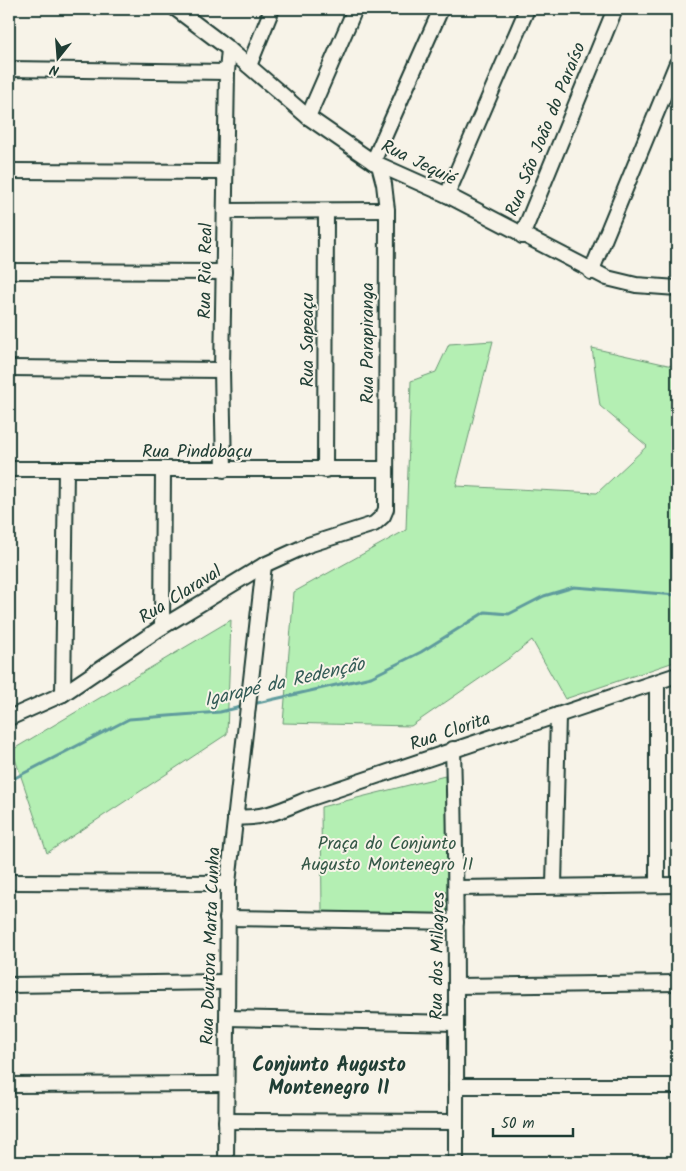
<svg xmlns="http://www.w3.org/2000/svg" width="686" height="1171" font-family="Kalam,sans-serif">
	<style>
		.green { fill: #b4efb3; stroke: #6a9674 }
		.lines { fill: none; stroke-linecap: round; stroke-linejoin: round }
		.stream { stroke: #5e9b9d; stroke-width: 3 }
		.minor-casing { stroke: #1f3d34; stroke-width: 18 }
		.minor { stroke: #f7f3e8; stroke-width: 14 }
		.labels { text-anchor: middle; stroke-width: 4; stroke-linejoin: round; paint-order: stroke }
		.street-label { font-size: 18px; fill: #1f3d34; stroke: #f7f3e8 }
		.park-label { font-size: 18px; fill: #355847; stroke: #f7f3e8 }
		.water-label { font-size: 19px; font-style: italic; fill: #345c57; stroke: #f7f3e8 }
		.quarter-label { font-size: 20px; font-weight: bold; fill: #1f3d34; stroke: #f7f3e8 }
	</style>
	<rect width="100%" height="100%" fill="#f7f3e8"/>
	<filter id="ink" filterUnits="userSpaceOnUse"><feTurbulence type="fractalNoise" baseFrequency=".02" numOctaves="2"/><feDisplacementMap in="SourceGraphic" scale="10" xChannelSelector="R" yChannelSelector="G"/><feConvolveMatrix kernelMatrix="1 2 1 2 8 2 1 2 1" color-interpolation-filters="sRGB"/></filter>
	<g filter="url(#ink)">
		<g class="green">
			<path d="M493 341 456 486 597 493 647 446 600 406 592 348 677 367V661L565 699 532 640 511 657 411 726 283 723 294 592 406 530 411 381 436 372 449 344Z"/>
			<path d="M231 620 227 734 47 853 12 750Z"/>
			<path d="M445 776 451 916 322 913 321 807Z"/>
		</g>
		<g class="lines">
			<g class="stream">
				<path d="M253 704 371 677 421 652 485 612 509 614 544 596 574 587 677 595"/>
				<path d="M9 781 129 719 220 712 245 706"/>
			</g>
			<g class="minor-casing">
				<g id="minor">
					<path d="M176 9 229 49 308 117 373 162 447 195 607 278 636 285 677 288"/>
					<path d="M249 66 272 9"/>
					<path d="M9 69 227 72 229 49"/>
					<path d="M308 117 355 9"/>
					<path d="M373 162 441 9"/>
					<path d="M9 171 225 172"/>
					<path d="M447 195 527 9"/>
					<path d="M225 211 387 210"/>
					<path d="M522 236 615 9"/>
					<path d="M9 271 224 272"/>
					<path d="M591 272 677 63"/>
					<path d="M9 368 222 370"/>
					<path d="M9 469H385"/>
					<path d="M224 470 222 370 227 72"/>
					<path d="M325 470 326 211"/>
					<path d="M162 627 163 470"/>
					<path d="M657 683V884"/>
					<path d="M63 694 66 469"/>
					<path d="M9 718 63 694 162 627 264 565 308 545 374 524 383 516 386 509 387 210 384 184 379 165"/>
					<path d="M453 749C457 887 456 1025 456 1162"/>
					<path d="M235 817C262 820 284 809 308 799L677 675"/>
					<path d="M9 882 228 883"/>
					<path d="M554 886 558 715"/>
					<path d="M457 888 677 885"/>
					<path d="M227 918 456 922"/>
					<path d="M9 985 225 982"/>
					<path d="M456 986 677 983"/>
					<path d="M227 1018 455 1023"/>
					<path d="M9 1085 226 1084"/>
					<path d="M456 1086H677"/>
					<path d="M226 1121 456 1122"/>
					<path d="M226 1162 228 883 264 565"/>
				</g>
			</g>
			<use href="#minor" class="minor"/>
		</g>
	</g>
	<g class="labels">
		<g class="street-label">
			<text transform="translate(545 129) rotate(-68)" y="6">Rua São João do Paraíso</text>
			<text transform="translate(419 162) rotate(26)" y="6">Rua Jequié</text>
			<text transform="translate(205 271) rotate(-89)" y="6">Rua Rio Real</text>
			<text transform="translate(307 340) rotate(-90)" y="6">Rua Sapeaçu</text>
			<text transform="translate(367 343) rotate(-90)" y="6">Rua Parapiranga</text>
			<text x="197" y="457">Rua Pindobaçu</text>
			<text transform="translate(180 594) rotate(-32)" y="6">Rua Claraval</text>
			<text transform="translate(450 731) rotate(-19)" y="6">Rua Clorita</text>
			<text transform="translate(210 946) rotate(-88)" y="6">Rua Doutora Marta Cunha</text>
			<text transform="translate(437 956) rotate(-89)" y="6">Rua dos Milagres</text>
		</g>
		<g class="park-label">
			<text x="387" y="849">Praça do Conjunto<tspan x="387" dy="21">Augusto Montenegro II</tspan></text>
		</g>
		<g class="water-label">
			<text transform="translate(284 681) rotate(-13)" y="7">Igarapé da Redenção</text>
		</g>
		<g class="quarter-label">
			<text x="329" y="1071">Conjunto Augusto<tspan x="329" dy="23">Montenegro II</tspan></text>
		</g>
	</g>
	<rect width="686" height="1171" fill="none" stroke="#f7f3e8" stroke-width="30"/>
	<rect x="15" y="15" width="656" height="1141" fill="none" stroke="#1f3d34" stroke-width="2" filter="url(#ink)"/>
	<g transform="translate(58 58) rotate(197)" stroke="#f7f3e8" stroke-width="4" paint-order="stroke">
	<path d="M0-4L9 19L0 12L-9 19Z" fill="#1f3d34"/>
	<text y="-8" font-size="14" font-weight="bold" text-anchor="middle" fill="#1f3d34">N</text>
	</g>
	<path d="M493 1128v8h80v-8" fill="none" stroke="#1f3d34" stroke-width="2.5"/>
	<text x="501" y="1128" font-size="15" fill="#1f3d34" stroke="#f7f3e8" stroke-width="4" paint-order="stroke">50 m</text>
</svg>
